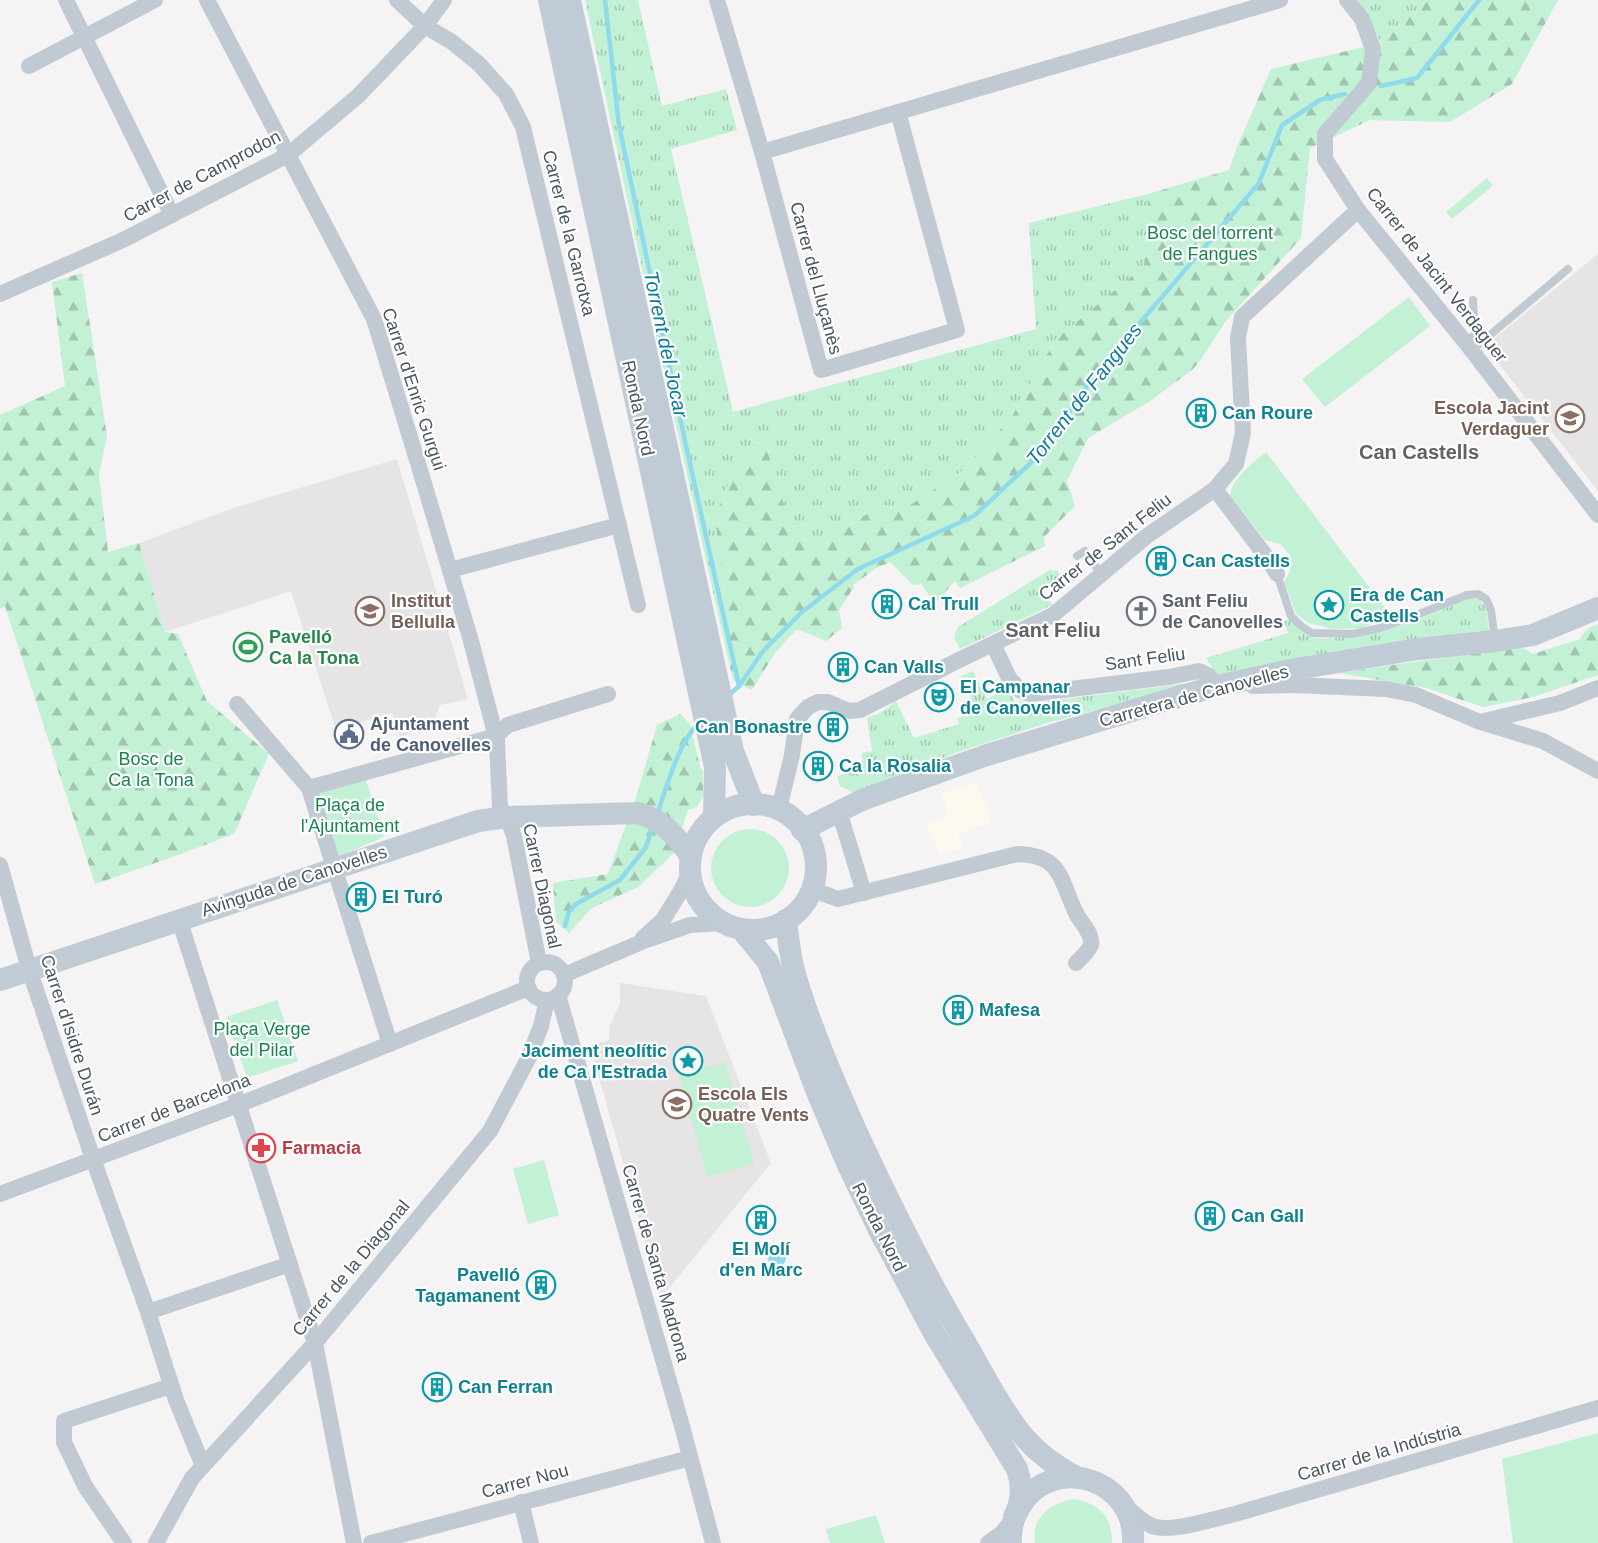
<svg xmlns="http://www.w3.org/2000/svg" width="1598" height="1543" font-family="Helvetica,sans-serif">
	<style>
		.commercial { fill: #fdf9ef }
		.education { fill: #e6e4e5 }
		.grass { fill: url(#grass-tufts) }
		.forest { fill: url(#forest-firs) }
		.green { fill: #c3f1d5 }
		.water { fill: #90daee }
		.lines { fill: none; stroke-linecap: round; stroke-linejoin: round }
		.stream { stroke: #90daee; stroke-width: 4.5 }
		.lane { stroke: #c1cad2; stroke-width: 8 }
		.street { stroke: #c1cad2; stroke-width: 16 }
		.secondary { stroke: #c1cbd6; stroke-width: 22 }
		.labels { text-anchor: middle; stroke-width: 4.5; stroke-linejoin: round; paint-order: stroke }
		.street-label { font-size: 18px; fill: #4a5661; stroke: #fff }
		.park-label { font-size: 18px; fill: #17864f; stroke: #fff }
		.education-label { font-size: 18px; font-weight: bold; fill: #785e54; stroke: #fff; text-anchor: start }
		.culture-label { font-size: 18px; font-weight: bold; fill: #0d838f; stroke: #fff; text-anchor: start }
		.worship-label { font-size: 18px; font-weight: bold; fill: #5b616d; stroke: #fff; text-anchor: start }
		.leisure-label { font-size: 18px; font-weight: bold; fill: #27864d; stroke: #fff; text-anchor: start }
		.service-label { font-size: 18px; font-weight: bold; fill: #4e5e75; stroke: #fff; text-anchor: start }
		.health-label { font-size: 18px; font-weight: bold; fill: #be3a42; stroke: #fff; text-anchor: start }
		.water-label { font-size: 20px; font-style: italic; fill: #0c7c9b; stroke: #fff }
		.neighbourhood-label { font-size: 20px; font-weight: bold; fill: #5f6368; stroke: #fff }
	</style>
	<defs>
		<pattern id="grass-tufts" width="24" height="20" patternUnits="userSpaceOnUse" patternTransform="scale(1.5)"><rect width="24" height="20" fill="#c3f1d5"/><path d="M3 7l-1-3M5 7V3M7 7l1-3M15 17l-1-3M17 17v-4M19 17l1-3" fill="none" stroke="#a0c6b0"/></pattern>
		<pattern id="forest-firs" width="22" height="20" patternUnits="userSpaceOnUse" patternTransform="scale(1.5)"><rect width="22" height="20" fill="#c3f1d5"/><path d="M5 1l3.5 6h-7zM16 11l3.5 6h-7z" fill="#a0c6b0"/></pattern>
	</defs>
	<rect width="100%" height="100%" fill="#f5f3f3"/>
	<path class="commercial" d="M976 782 992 822 958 835 963 848 940 855 926 824 948 817 942 793Z"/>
	<g class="education">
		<path d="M1598 254V491L1485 346Z"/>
		<path d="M397 459 468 699 440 705 432 725 400 737 392 713 336 730 291 591 165 632 139 543 236 507Z"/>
		<path d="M620 983 706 996 771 1163 661 1298 590 1045 609 1040 610 1026 620 1003Z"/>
	</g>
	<g class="grass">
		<path d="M585 0H638L662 106 726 89 737 130 671 149 733 412 1036 329 1029 223 1148 194 1144 266 1056 339 1012 416 964 470 904 509 882 506 846 526 809 542 796 535 772 473 768 449 756 442 744 460 723 579 722 632 658 344Z"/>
		<path d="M1358 0H1428L1381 43Z"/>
		<path d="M1051 569 1053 571 1057 570 1061 577 1042 588 1052 605 960 649 954 637 958 627Z"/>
		<path d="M1468 598 1479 599 1486 608 1490 637 1219 679 1206 658 1288 633 1284 621 1290 619C1296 626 1303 633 1311 637 1317 640 1327 638 1334 638 1381 635 1426 618 1468 598Z"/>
		<path d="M973 671 987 699 1008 689 1014 701 1040 702 1199 682 1044 724 958 752 855 793 840 786 837 776 857 770 855 763 863 761 861 753 872 751 867 718 882 712 896 701 914 738 959 724 957 718 966 716 977 711 961 676Z"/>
	</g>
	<g class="forest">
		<path d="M1428 0H1558L1512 84 1450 122 1370 120 1310 148 1301 238 1225 322 1202 358 1192 370 1150 401 1088 438 1067 481 1075 506 1044 537 1045 546 960 588 955 581 935 604 921 584 913 585 890 562 876 568 853 585 854 587 839 610 842 628 826 641 800 630H796L777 651H776L752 690 733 680 722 632 723 579 715 517 731 477 756 442 768 449 772 473 796 535 809 542 846 526 882 506 904 509 964 470 1012 416 1056 339 1144 266 1148 194 1229 170 1237 147 1271 69 1381 43Z"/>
		<path d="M82 273 107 436 99 474 108 552 139 543 165 632 178 634 207 701 269 754 234 834 178 855 95 884 5 606 0 609V415L65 386 52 282Z"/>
		<path d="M1598 624V675L1533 697 1483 707 1426 688 1339 673 1520 646 1533 654 1580 639 1586 630Z"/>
		<path d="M680 714 690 724 700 766 703 772V797L697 807 688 810 674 853 638 887 592 908 569 933 556 922 553 883 608 874 636 798 657 725Z"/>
	</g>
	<g class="green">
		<path d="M1487 178 1493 186 1452 219 1446 212Z"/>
		<path d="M1409 297 1430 326 1325 407 1302 379Z"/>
		<path d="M1266 452 1392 617 1360 628 1332 629 1309 623 1296 614 1284 582 1290 572V555L1280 544 1265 540 1230 496C1231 479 1254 462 1266 452Z"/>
		<path d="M366 780 384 837 337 857 315 793Z"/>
		<circle cx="750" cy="868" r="39"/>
		<path d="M277 1000 298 1061 247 1078 226 1017Z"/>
		<path d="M725 1062 754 1164 707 1177 679 1075Z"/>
		<path d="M544 1160 559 1215 528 1224 513 1169Z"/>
		<path d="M1598 1433V1543H1513L1502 1459Z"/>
		<path d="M1075 1499C1100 1504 1112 1517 1112 1543H1035C1031 1516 1052 1502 1075 1499Z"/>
		<path d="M876 1515 885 1543H830L826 1529Z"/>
	</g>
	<circle class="water" cx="777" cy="1258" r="9"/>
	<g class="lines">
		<g class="stream">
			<path d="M605 0 619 125 685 441 739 686"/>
			<path d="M1381 86 1417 78 1479 0"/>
			<path d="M729 695 739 686 763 651 802 612 858 569 974 516 1038 456 1093 378 1259 183 1282 125 1320 100 1345 94"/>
			<path d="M657 815C666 789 679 741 699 723"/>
			<path d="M565 926 569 912 576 904 620 880 646 847 653 826"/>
		</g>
		<g class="lane">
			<path d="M1466 343 1475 334 1473 300"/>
			<path d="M1471 351 1568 269"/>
			<path d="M1077 556 1085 551 1101 574"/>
			<path d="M1277 574 1291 616 1301 626 1312 633 1352 634 1380 628 1414 616 1467 595 1478 594 1486 599 1491 610 1495 640"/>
		</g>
		<g class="street">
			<path d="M66 0 172 215"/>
			<path d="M207 0 374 319 420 470 471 641 497 741 500 807 507 817 514 836 539 963"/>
			<path d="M397 0 425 26 452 42 479 64 506 94 523 127 638 605"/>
			<path d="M717 0 762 152"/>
			<path d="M1347 0 1362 19 1373 49 1369 83 1325 134V159L1358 210 1466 343 1598 515"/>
			<path d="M29 66 155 0"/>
			<path d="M898 112 957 330 821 370 762 152 1280 0"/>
			<path d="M0 294 123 240 288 155 358 96 425 26 444 0"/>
			<path d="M1215 489 1268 559 1277 574"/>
			<path d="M450 570 619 525"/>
			<path d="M993 644 1009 678 1021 691 1030 694 1169 677 1199 671 1208 675 1217 686H1227"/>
			<path d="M1253 686 1293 685 1386 689 1416 695 1480 722 1560 703 1598 688"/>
			<path d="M237 704 309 788 390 1044"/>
			<path d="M1481 722 1543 741 1598 771"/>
			<path d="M309 788 496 736 508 725 608 694"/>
			<path d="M779 809 792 755 797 719 808 707 818 702H828L849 711 860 710 959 660 1053 615 1147 536 1215 489 1236 464 1243 433 1238 338 1242 317 1358 210"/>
			<path d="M839 811 864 893"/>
			<path d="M0 865 29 969 93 1159 148 1312 176 1400 203 1466"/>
			<path d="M811 889 838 899 1017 854C1064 855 1060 882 1077 915 1082 924 1093 934 1091 945 1089 951 1081 958 1076 963"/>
			<path d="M179 919 315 1343 354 1543"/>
			<path d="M643 938 663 920 682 889 690 871"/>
			<circle cx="546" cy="981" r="19"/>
			<path d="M564 975 644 941 690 925 723 923"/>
			<path d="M558 995 682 1426 713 1543"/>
			<path d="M0 1194 238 1105 528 988"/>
			<path d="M148 1312 290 1264"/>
			<path d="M521 1502 531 1543"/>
			<path d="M1126 1506C1134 1514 1142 1522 1152 1526 1171 1533 1214 1519 1235 1514L1598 1408"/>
			<path d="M124 1543 85 1486 64 1442V1421L171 1386"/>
			<path d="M156 1543 192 1478 315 1343 490 1131 529 1057 541 1026 547 1000"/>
			<path d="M371 1543 690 1458"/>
			<path d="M988 1543 1002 1533 1014 1518"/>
		</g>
		<g class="secondary">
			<path d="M549 0 715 767 714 817"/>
			<path d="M570 0 733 751 754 805"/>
			<circle cx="753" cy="867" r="63"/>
			<path d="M802 830 862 800 984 756 1164 701 1217 686 1290 670 1418 649 1495 641 1533 635 1598 608"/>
			<path d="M786 920C788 938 790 957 795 974 811 1029 835 1083 858 1135 891 1206 925 1275 965 1342 983 1373 1002 1411 1025 1438 1039 1454 1057 1467 1076 1477"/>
			<path d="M742 930 768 962 817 1092 847 1163 880 1232 935 1335 1017 1469C1023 1487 1022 1500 1014 1517"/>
			<path d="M0 980 478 821 507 817 638 813C666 822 673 834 691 856"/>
			<path d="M1011 1543C1010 1530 1013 1518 1020 1507 1052 1452 1137 1479 1133 1543"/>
		</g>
	</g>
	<defs>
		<g id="building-ring" transform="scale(1.5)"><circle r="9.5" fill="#fff" stroke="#0f9aa8" stroke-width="1.5"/><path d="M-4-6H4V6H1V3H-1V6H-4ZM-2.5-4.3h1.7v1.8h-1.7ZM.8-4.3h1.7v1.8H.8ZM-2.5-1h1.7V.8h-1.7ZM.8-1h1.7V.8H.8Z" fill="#0f9aa8"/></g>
		<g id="school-ring" transform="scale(1.5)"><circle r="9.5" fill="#fff" stroke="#8d6e63" stroke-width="1.5"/><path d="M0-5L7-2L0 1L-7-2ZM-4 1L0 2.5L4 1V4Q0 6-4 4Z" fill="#8d6e63"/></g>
		<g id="sight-ring" transform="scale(1.5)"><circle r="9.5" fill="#fff" stroke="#0f9aa8" stroke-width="1.5"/><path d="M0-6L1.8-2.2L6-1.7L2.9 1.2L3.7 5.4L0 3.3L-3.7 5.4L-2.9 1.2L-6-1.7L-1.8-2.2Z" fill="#0f9aa8"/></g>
		<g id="church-ring" transform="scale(1.5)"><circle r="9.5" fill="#fff" stroke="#6b7280" stroke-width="1.5"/><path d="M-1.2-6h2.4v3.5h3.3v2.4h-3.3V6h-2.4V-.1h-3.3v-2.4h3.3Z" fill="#6b7280"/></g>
		<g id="stadium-ring" transform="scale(1.5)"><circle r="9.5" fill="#fff" stroke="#2e9e5b" stroke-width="1.5"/><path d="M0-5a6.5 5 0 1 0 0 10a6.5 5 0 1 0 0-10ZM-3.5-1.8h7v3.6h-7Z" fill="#2e9e5b"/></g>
		<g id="theatre-ring" transform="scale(1.5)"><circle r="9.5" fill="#fff" stroke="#0f9aa8" stroke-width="1.5"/><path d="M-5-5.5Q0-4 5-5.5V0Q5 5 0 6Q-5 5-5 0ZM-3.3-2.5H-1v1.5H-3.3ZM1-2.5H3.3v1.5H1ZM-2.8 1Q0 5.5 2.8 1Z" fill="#0f9aa8"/></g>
		<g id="civic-ring" transform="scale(1.5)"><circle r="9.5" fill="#fff" stroke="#5c6f8a" stroke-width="1.5"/><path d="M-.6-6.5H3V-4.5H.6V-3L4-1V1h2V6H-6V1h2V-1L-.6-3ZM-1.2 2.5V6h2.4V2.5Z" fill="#5c6f8a"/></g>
		<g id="pharmacy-ring" transform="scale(1.5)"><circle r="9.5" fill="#fff" stroke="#e0444e" stroke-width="1.5"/><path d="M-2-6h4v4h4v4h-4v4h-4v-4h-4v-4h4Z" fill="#e0444e"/></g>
	</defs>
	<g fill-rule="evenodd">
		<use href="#building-ring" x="1201" y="413"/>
		<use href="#school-ring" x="1570" y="418"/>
		<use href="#building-ring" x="1161" y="561"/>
		<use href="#building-ring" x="887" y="604"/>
		<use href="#sight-ring" x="1329" y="605"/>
		<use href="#school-ring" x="370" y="611"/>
		<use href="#church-ring" x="1141" y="611"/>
		<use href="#stadium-ring" x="248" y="647"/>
		<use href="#building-ring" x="843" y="667"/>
		<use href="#theatre-ring" x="939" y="697"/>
		<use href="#building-ring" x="833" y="727"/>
		<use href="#civic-ring" x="349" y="734"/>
		<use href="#building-ring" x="818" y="766"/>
		<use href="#building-ring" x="361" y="897"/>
		<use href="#building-ring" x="958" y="1010"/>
		<use href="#sight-ring" x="688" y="1061"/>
		<use href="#school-ring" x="677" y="1104"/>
		<use href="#pharmacy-ring" x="261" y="1148"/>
		<use href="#building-ring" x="1210" y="1216"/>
		<use href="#building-ring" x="761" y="1220"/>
		<use href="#building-ring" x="541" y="1285"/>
		<use href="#building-ring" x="437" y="1387"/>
	</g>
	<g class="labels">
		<g class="street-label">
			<text transform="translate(202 176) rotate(-28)" y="6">Carrer de Camprodon</text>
			<text transform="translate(569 233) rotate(76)" y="6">Carrer de la Garrotxa</text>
			<text transform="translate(1437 275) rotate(52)" y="6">Carrer de Jacint Verdaguer</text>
			<text transform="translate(816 278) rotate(75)" y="6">Carrer del Lluçanès</text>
			<text transform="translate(414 389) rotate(72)" y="6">Carrer d'Enric Gurgui</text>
			<text transform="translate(638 408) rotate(78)" y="6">Ronda Nord</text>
			<text transform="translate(1105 547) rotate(-38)" y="6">Carrer de Sant Feliu</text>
			<text transform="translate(1145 659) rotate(-8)" y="6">Sant Feliu</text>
			<text transform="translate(1194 696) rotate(-15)" y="6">Carretera de Canovelles</text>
			<text transform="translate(294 881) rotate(-18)" y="6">Avinguda de Canovelles</text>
			<text transform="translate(542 886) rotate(78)" y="6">Carrer Diagonal</text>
			<text transform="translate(72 1035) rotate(72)" y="6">Carrer d'Isidre Durán</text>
			<text transform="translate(174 1108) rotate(-21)" y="6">Carrer de Barcelona</text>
			<text transform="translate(879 1227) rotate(63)" y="6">Ronda Nord</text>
			<text transform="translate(656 1263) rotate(74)" y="6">Carrer de Santa Madrona</text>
			<text transform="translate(351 1268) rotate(-50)" y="6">Carrer de la Diagonal</text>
			<text transform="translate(1379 1452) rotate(-16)" y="6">Carrer de la Indústria</text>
			<text transform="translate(525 1481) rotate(-15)" y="6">Carrer Nou</text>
		</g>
		<g class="park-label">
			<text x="1210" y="239">Bosc del torrent<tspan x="1210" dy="21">de Fangues</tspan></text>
			<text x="151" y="765">Bosc de<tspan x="151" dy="21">Ca la Tona</tspan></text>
			<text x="350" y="811">Plaça de<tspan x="350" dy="21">l'Ajuntament</tspan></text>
			<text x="262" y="1035">Plaça Verge<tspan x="262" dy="21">del Pilar</tspan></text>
		</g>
		<g class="education-label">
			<text x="1549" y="414" text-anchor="end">Escola Jacint<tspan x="1549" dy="21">Verdaguer</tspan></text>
			<text x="391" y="607">Institut<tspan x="391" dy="21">Bellulla</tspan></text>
			<text x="698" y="1100">Escola Els<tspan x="698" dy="21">Quatre Vents</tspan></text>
		</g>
		<g class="culture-label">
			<text x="1222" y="419">Can Roure</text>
			<text x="1182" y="567">Can Castells</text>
			<text x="1350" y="601">Era de Can<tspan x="1350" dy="21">Castells</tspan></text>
			<text x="908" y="610">Cal Trull</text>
			<text x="864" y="673">Can Valls</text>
			<text x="960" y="693">El Campanar<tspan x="960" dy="21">de Canovelles</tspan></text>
			<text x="812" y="733" text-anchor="end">Can Bonastre</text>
			<text x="839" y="772">Ca la Rosalia</text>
			<text x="382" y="903">El Turó</text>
			<text x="979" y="1016">Mafesa</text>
			<text x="667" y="1057" text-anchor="end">Jaciment neolític<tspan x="667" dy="21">de Ca l'Estrada</tspan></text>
			<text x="1231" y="1222">Can Gall</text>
			<text x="761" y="1255" text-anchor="middle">El Molí<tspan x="761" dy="21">d'en Marc</tspan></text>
			<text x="520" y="1281" text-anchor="end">Pavelló<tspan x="520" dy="21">Tagamanent</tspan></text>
			<text x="458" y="1393">Can Ferran</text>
		</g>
		<g class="worship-label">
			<text x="1162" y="607">Sant Feliu<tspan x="1162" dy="21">de Canovelles</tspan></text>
		</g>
		<g class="leisure-label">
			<text x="269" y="643">Pavelló<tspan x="269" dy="21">Ca la Tona</tspan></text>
		</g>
		<g class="service-label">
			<text x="370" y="730">Ajuntament<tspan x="370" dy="21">de Canovelles</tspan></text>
		</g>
		<g class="health-label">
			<text x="282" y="1154">Farmacia</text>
		</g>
		<g class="water-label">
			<text transform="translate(666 344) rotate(78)" y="7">Torrent del Jocar</text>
			<text transform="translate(1084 394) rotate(-52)" y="7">Torrent de Fangues</text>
		</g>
		<g class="neighbourhood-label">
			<text x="1419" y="459">Can Castells</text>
			<text x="1053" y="637">Sant Feliu</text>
		</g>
	</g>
</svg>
